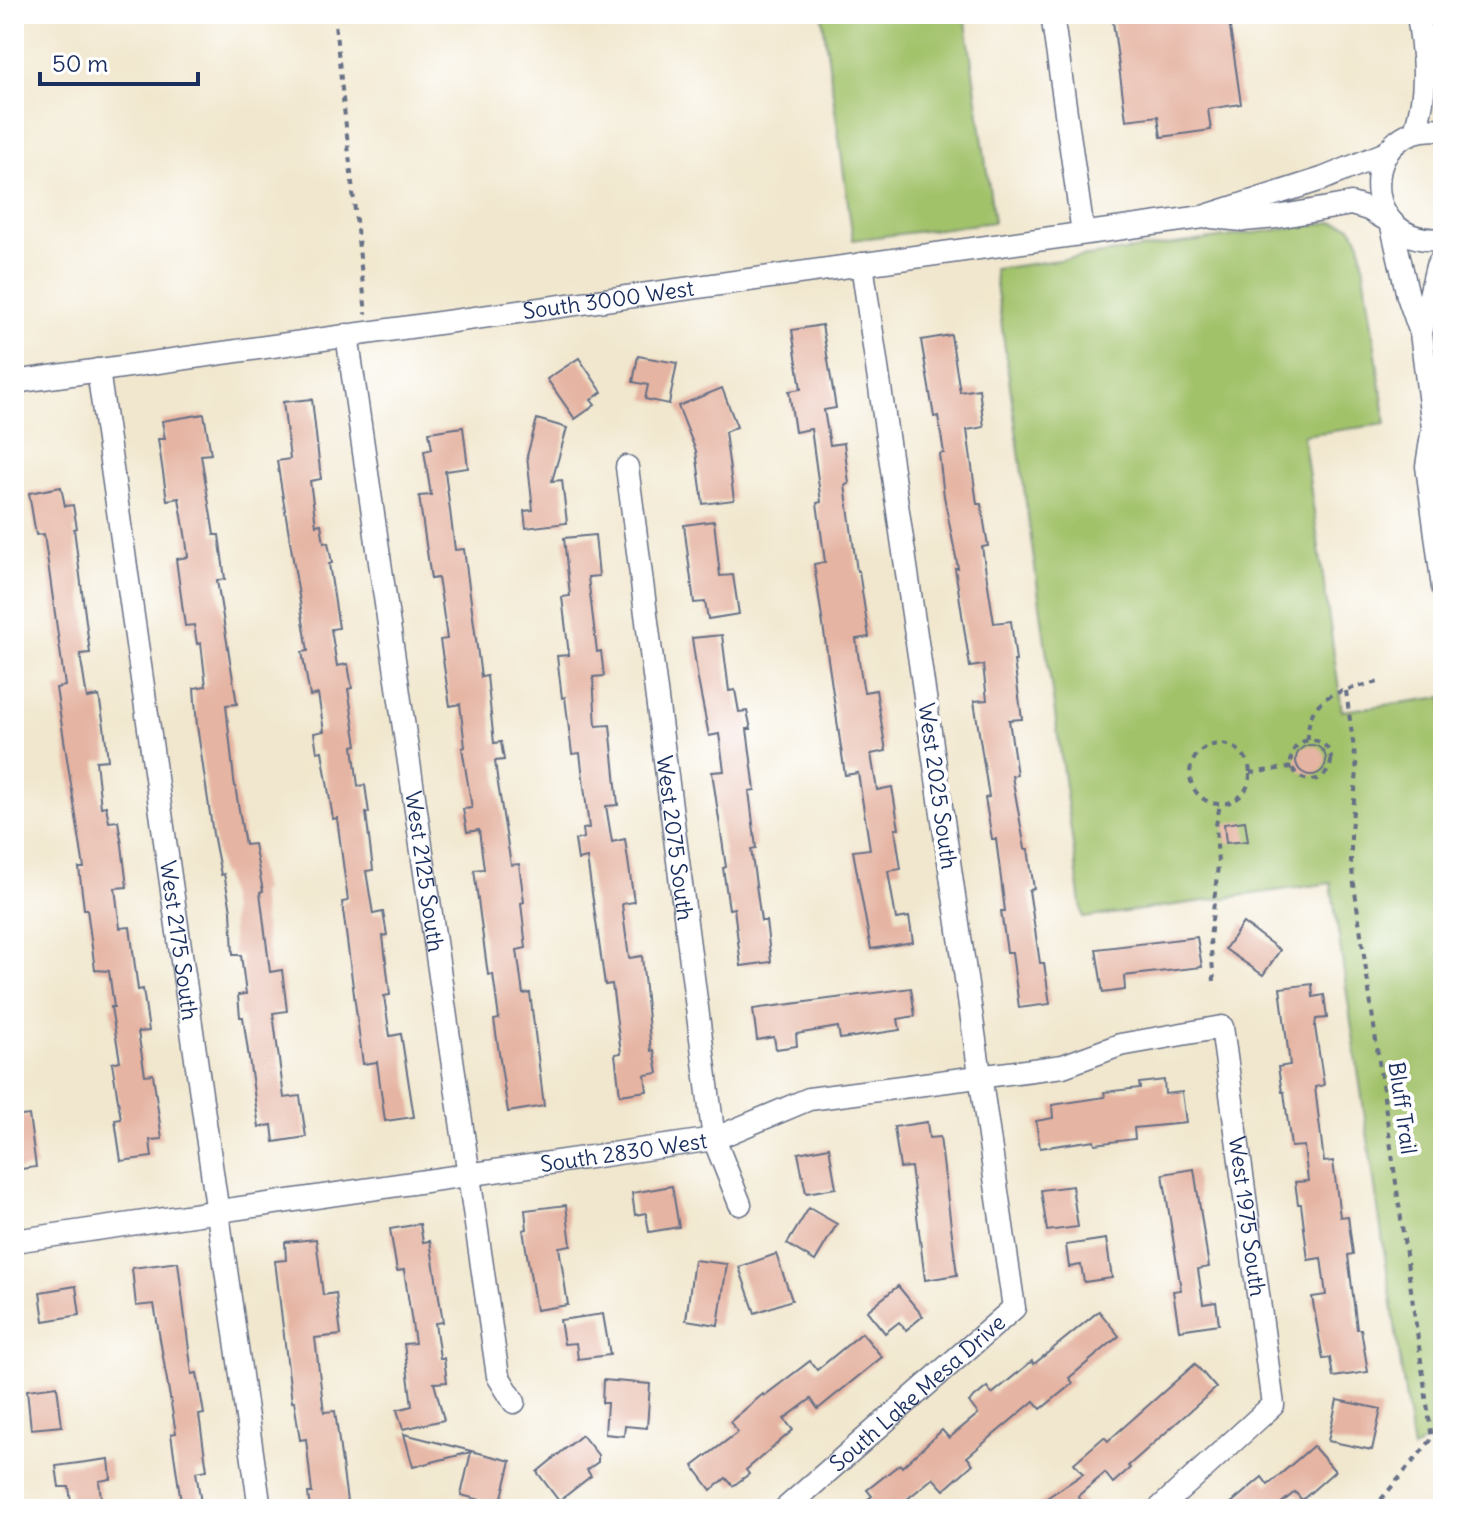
<svg xmlns="http://www.w3.org/2000/svg" width="1457" height="1523" font-family="Delius,sans-serif">
	<style>
		.green { fill: #a2c26b; stroke: #5e7864; stroke-width: 2 }
		.building { fill: #e5b4a2 }
		.lines { fill: none; stroke-linecap: round; stroke-linejoin: round }
		.minor-casing { stroke: #666f85; stroke-width: 25 }
		.path { stroke: #666f85; stroke-width: 4; stroke-dasharray: 6 6; stroke-linecap: butt }
		.minor { stroke: #fff; stroke-width: 22 }
		.labels { text-anchor: middle; stroke-width: 8; stroke-linejoin: round; paint-order: stroke }
		.street-label { font-size: 22px; fill: #1b2f5e; stroke: #fff }
	</style>
	<rect width="100%" height="100%" fill="#fff"/>
	<filter id="ink" filterUnits="userSpaceOnUse"><feTurbulence type="fractalNoise" baseFrequency=".0125" numOctaves="2"/><feDisplacementMap in="SourceGraphic" scale="16" xChannelSelector="R" yChannelSelector="G"/><feConvolveMatrix kernelMatrix="1 2 1 2 8 2 1 2 1" color-interpolation-filters="sRGB"/></filter>
	<filter id="wash" filterUnits="userSpaceOnUse"><feTurbulence type="fractalNoise" baseFrequency=".006" numOctaves="4" result="noise"/><feDisplacementMap in="SourceGraphic" scale="32" xChannelSelector="R" yChannelSelector="G"/><feGaussianBlur stdDeviation="1.8" result="paint"/><feColorMatrix in="noise" values="0 0 0 0 0 0 0 0 0 0 0 0 0 0 0 0 0 1.4 0 .05"/><feComposite in="paint" operator="in"/></filter>
	<g filter="url(#wash)">
		<rect width="100%" height="100%" fill="#f1e7ce"/>
		<g class="green">
			<path d="M822 14H965L994 222 853 240Z"/>
			<path d="M1333 222 1351 226 1360 242 1386 424 1303 435 1342 711 1443 697V1428L1413 1450 1331 883 1083 918 994 269Z"/>
		</g>
		<g id="blocks">
			<g class="building">
				<path d="M1112 14H1228L1241 104 1208 109 1211 130 1161 137 1158 116 1126 120Z"/>
				<path d="M822 325 836 408 824 410 830 445 844 443 849 484 845 485 857 571H859L869 637 856 639 861 675 864 692 876 690 886 751 871 754 877 790 892 787 899 829H895L901 869 888 871 896 919 909 917 913 942 871 949 853 851 870 849 858 773 845 775 814 564 825 562 817 503 821 502 811 429 795 432 789 391 801 389 792 330Z"/>
				<path d="M951 335 960 392 979 389 984 427 967 430 977 504H981L988 546 982 547 994 623 1011 621 1016 661H1014L1022 719 1009 720 1017 775 1012 776 1025 849H1028L1034 889 1029 890 1040 963H1044L1050 1004 1019 1008 1012 952H1007L1001 911H1005L996 839H992L985 798 989 797 974 701 987 700 983 665 970 667 955 568H958L944 496 939 454 944 453 938 416 934 417 921 340Z"/>
				<path d="M638 356 677 363 669 404 645 399 648 385 633 382Z"/>
				<path d="M579 358 602 392 591 400 595 405 575 419 547 379Z"/>
				<path d="M722 388 737 427 725 432 734 500 703 504 696 451 678 406Z"/>
				<path d="M312 399 321 479 310 481 316 525 321 524 324 543 328 542 332 563 329 564 339 628 331 629 337 666 348 664 352 688 348 689 357 745 353 746 358 786 365 785 369 813H366L373 870 366 871 373 914 383 912 387 935 383 936 390 995 384 996 390 1036 401 1034 414 1117 385 1121 377 1062 363 1064 342 902 348 901 337 818 333 819 322 751 317 752 314 733 324 731 318 694 310 696 302 652 308 651 277 461 290 459 283 402Z"/>
				<path d="M204 414 211 454 201 455 214 535H219L225 579 217 580 237 704 226 705 234 780 245 845 254 844 263 891 260 892 270 972 282 970 287 1011 273 1013 284 1098 300 1096 306 1137 274 1142 272 1125 259 1127 243 1017H240L238 995 246 994 241 955H233L231 910 224 874 221 875 213 834 197 726 194 688 206 686 201 643 197 644 194 625 185 626 176 559 188 557 186 540 179 498 167 500 158 439H165L162 421Z"/>
				<path d="M537 419 567 428 552 481 562 480 567 523 526 528 524 511 533 510 527 456Z"/>
				<path d="M463 427 468 468 445 471 455 550 464 549 481 677 487 676 494 743 501 742 504 760 495 761 498 784 511 865 519 864 524 902 521 903 526 948 517 950 523 994 530 993 544 1106 508 1112 494 1020 499 1019 493 974 488 975 474 870 484 869 479 830 467 832 463 809 472 808 462 748 465 747 460 704 450 706 440 640 447 639 441 596 438 578 431 579 419 496 431 495 424 451 432 449 429 432Z"/>
				<path d="M61 487 65 506 73 505 77 528 74 529 90 653 80 654 87 698 99 696 104 726 108 760 96 761 101 807 106 806 109 822 118 821 122 845 127 887 115 888 120 928 130 927 138 990 143 989 149 1031 138 1032 145 1075 153 1074 162 1139 150 1140 152 1157 121 1161 115 1120 121 1119 112 1063 120 1061 111 1007H114L109 971 95 970 87 909H84L79 868H84L56 688 65 686 44 534 36 535 29 493Z"/>
				<path d="M714 521 720 576 733 575 739 614 708 619 705 602 694 603 684 525Z"/>
				<path d="M595 535 599 576 588 577 597 652 601 651 604 676 593 677 596 726 610 725 618 805 606 806 612 842 625 839 634 902 622 904 624 921 629 958 642 956 651 1051 654 1050 658 1073 645 1075 647 1091 620 1095 615 1054 621 1053 612 984 605 985 587 858 578 860 575 840 584 838 583 829 589 828 580 753 572 754 565 697 562 698 557 656 569 655 562 597 570 596 564 538Z"/>
				<path d="M722 635 729 691 735 690 739 712 747 711 751 729H747L755 790 749 791 756 848 751 849 761 921H766L771 962 741 966 734 908 729 909 723 868 726 867 712 772 724 771 719 734 709 736 698 680 692 638Z"/>
				<circle cx="1311" cy="760" r="15"/>
				<path d="M1245 821 1248 841 1226 843 1224 824Z"/>
				<path d="M1243 923 1280 950 1263 975 1225 949Z"/>
				<path d="M1197 937 1202 967 1124 976 1125 990 1103 993 1096 949Z"/>
				<path d="M1312 984 1313 997 1324 995 1327 1018 1316 1019 1315 1027 1324 1085 1315 1087 1324 1162 1333 1161 1340 1217 1348 1216 1353 1254 1348 1255 1357 1329H1361L1368 1372 1333 1377 1330 1358 1323 1359 1312 1297 1326 1295 1321 1258 1308 1260 1301 1204H1298L1295 1182 1308 1181 1304 1146 1291 1147 1284 1092H1282L1278 1067 1290 1065 1280 988Z"/>
				<path d="M911 988 915 1016 898 1019 900 1030 840 1039 838 1027 796 1034 797 1046 776 1049 774 1037 757 1040 753 1009Z"/>
				<path d="M1164 1080 1165 1094 1182 1092 1186 1123 1134 1128 1135 1139 1095 1144 1094 1140 1040 1148 1036 1121 1053 1118 1052 1105 1105 1097 1104 1092 1140 1088 1139 1083Z"/>
				<path d="M29 1115 36 1167 14 1170V1117Z"/>
				<path d="M927 1122 929 1138 940 1137 957 1275 925 1280 911 1167 900 1168 894 1127Z"/>
				<path d="M829 1147 836 1188 806 1193 798 1153Z"/>
				<path d="M1194 1169 1209 1267 1198 1269 1203 1304 1216 1302 1219 1324 1179 1330 1173 1291 1181 1290 1163 1174Z"/>
				<path d="M672 1186 679 1227 649 1232 646 1213 635 1215 632 1193Z"/>
				<path d="M1072 1186 1078 1227 1047 1231 1041 1190Z"/>
				<path d="M566 1205 571 1245 559 1247 568 1305 536 1310 523 1230 527 1229 525 1210Z"/>
				<path d="M809 1208 837 1224 815 1261 787 1244Z"/>
				<path d="M420 1224 423 1242 430 1241 443 1322 435 1323 440 1358H444L447 1382 434 1383 444 1420 403 1429 397 1410 412 1406 404 1344 415 1343 404 1270 397 1271 390 1229Z"/>
				<path d="M316 1239 323 1295 336 1293 341 1335 315 1338 324 1412 335 1411 348 1509H310L308 1493H312L306 1439 300 1440 294 1401 292 1402 275 1261 286 1260 285 1242Z"/>
				<path d="M1106 1239 1112 1278 1084 1282 1081 1265 1069 1267 1066 1245Z"/>
				<path d="M776 1254 792 1300 755 1313 739 1267Z"/>
				<path d="M694 1260 727 1264 718 1325 686 1320Z"/>
				<path d="M178 1262 192 1374 197 1373 204 1414 199 1415 207 1470 196 1472 202 1509H182L171 1434 176 1433 154 1304 136 1306 132 1268Z"/>
				<path d="M76 1286 80 1315 44 1321 40 1292Z"/>
				<path d="M898 1286 923 1316 906 1330 899 1322 885 1333 867 1311Z"/>
				<path d="M1099 1311 1119 1336 1069 1378 1073 1383 1041 1409 1034 1401 967 1457 973 1464 944 1490 933 1478 895 1509H855L872 1496 867 1490 900 1464 902 1467 942 1430 949 1438 978 1414 969 1402 987 1387 992 1394 1032 1361 1034 1364Z"/>
				<path d="M603 1314 610 1355 578 1359 576 1343 564 1344 560 1320Z"/>
				<path d="M862 1333 882 1357 818 1409 811 1399 784 1419 793 1430 746 1470 749 1474 733 1486 726 1478 711 1490 693 1466 738 1432 730 1422 763 1394 764 1396 810 1361 817 1370Z"/>
				<path d="M1195 1364 1216 1388 1128 1466 1130 1468 1113 1483 1105 1473 1078 1496 1087 1509H1030L1083 1474 1074 1463 1104 1437 1108 1441Z"/>
				<path d="M603 1380 650 1384 647 1428 625 1426 624 1436 605 1434 607 1403H602Z"/>
				<path d="M57 1386 62 1426 31 1429 27 1390Z"/>
				<path d="M1337 1400 1381 1409 1372 1450 1328 1441Z"/>
				<path d="M404 1434 511 1461 500 1505 461 1495 471 1452 413 1467Z"/>
				<path d="M582 1435 598 1455V1462L587 1470 591 1476 559 1501 537 1472Z"/>
				<path d="M1313 1446 1335 1471 1302 1500 1295 1492 1274 1509H1224L1262 1477 1268 1485Z"/>
				<path d="M109 1459 111 1479 99 1481 101 1498 71 1502 69 1487H59L56 1466Z"/>
			</g>
		</g>
	</g>
	<g filter="url(#ink)">
		<use href="#blocks" fill-opacity="0" stroke="#666f85" stroke-width="2"/>
		<g class="lines">
			<g class="minor-casing">
				<g id="minor">
					<path d="M1052 14 1083 233"/>
					<path d="M1442 14 1443 21"/>
					<path d="M1443 130C1358 119 1355 248 1443 239"/>
					<path d="M1415 131C1429 87 1424 59 1418 14"/>
					<path d="M1212 217 1243 220 1277 217 1351 204 1368 209 1391 222 1408 296 1421 333 1433 428 1427 466 1443 588"/>
					<path d="M1421 333 1437 266 1443 257"/>
					<path id="s1" d="M347 335 498 1376 514 1402"/>
					<path id="s2" d="M98 370 260 1509"/>
					<path id="s3" d="M14 382 1203 217 1322 179 1386 153"/>
					<path id="s4" d="M627 467 714 1139 740 1204"/>
					<path id="s5" d="M14 1241 714 1139 809 1099 1063 1066 1120 1045 1222 1027 1273 1405 1159 1509"/>
					<path id="s6" d="M785 1509 1014 1308 862 264"/>
				</g>
			</g>
			<g class="path">
				<path d="M334 14 366 314"/>
				<path d="M1346 691 1357 771 1351 831V863L1432 1439 1373 1509"/>
				<circle cx="1311" cy="760" r="20"/>
				<path d="M1308 740C1306 692 1343 691 1379 682"/>
				<circle cx="1220" cy="774" r="30"/>
				<path d="M1250 773 1292 767"/>
				<path d="M1214 981 1210 939 1218 865 1216 825 1220 804"/>
			</g>
			<use href="#minor" class="minor"/>
		</g>
	</g>
	<g class="labels">
		<g class="street-label">
			<text dy="8" stroke="none"><textPath href="#s3" startOffset="600">South 3000 West</textPath></text>
			<text transform="translate(938 786) rotate(82)" y="8">West 2025 South</text>
			<text dy="8" stroke="none"><textPath href="#s4" startOffset="374">West 2075 South</textPath></text>
			<text dy="8" stroke="none"><textPath href="#s1" startOffset="542">West 2125 South</textPath></text>
			<text dy="8" stroke="none"><textPath href="#s2" startOffset="576">West 2175 South</textPath></text>
			<text transform="translate(1403 1108) rotate(82)" y="8">Bluff Trail</text>
			<text dy="8" stroke="none"><textPath href="#s5" startOffset="616">South 2830 West</textPath></text>
			<text dy="8" stroke="none"><textPath href="#s5" startOffset="1422">West 1975 South</textPath></text>
			<text dy="8" stroke="none"><textPath href="#s6" startOffset="176">South Lake Mesa Drive</textPath></text>
		</g>
	</g>
	<rect width="1457" height="1523" fill="none" stroke="#fff" stroke-width="48"/>
	<path d="M40 72v12h158v-12" fill="none" stroke="#1b2f5e" stroke-width="4"/>
	<text x="52" y="72" font-size="24" fill="#1b2f5e" stroke="#ffffff" stroke-width="6" paint-order="stroke">50 m</text>
</svg>
